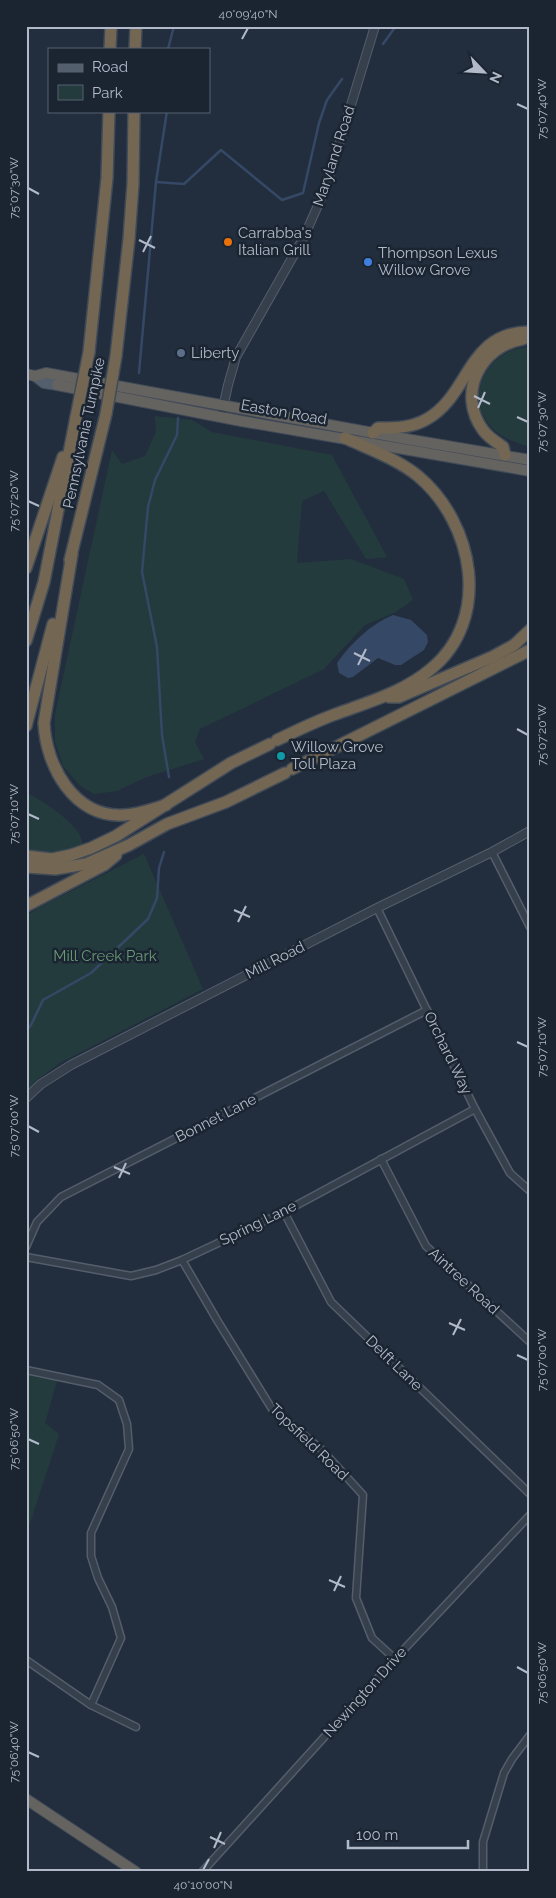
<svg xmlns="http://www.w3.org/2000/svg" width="556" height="1898" font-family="Raleway,sans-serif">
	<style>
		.green { fill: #243b3e }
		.water { fill: #354865 }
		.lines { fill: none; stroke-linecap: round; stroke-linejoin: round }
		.stream { stroke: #354865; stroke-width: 2.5 }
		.minor-casing { stroke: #545d6b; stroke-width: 9 }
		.tertiary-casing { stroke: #545d6b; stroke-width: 10 }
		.primary-casing { stroke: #3f4956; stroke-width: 12 }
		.trunk-casing { stroke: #414a58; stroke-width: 12 }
		.motorway-casing { stroke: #414a58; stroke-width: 14 }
		.minor { stroke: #36404d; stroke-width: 6 }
		.tertiary { stroke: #36404d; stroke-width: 8 }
		.primary { stroke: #545f6d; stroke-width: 10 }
		.trunk { stroke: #646360; stroke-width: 10 }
		.motorway { stroke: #736753; stroke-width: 11 }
		.motorway-bridge-casing { stroke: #414a58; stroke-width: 14; stroke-linecap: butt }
		.motorway-bridge { stroke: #736753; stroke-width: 11 }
		.ticks { fill: none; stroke: #b2bac9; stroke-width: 2 }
		.food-dot { fill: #e8710a; stroke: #1b2532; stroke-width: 2 }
		.shop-dot { fill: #3f7fe0; stroke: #1b2532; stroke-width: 2 }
		.service-dot { fill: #5c6f8a; stroke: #1b2532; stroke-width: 2 }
		.culture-dot { fill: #0f9aa8; stroke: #1b2532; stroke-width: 2 }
		.labels { text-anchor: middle; stroke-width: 5; stroke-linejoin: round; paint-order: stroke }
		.street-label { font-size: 15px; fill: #b2bac9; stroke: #1b2532 }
		.poi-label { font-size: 15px; fill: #b2bac9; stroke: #1b2532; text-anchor: start }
		.park-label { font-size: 15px; fill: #689a74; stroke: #1b2532 }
		.neatline { fill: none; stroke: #b2bac9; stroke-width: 2 }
		.ticks-label { font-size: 12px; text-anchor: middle; fill: #b2bac9 }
	</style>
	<rect width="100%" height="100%" fill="#222e3d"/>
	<g class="green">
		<path d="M530 347V447C516 443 502 438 492 428 462 396 488 348 530 347Z"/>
		<path d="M155 416 192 420 212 432 332 455 387 557 366 559 324 491 302 501 297 563 351 559 404 579 413 600 396 612 365 625 324 669 200 729 195 742 204 759 144 778 117 791 94 794 79 785 63 766 55 742V714L112 450 122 464 145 456 156 432Z"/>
		<path d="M26 793C41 799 86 828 82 846 64 854 45 854 26 853Z"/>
		<path d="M144 854 203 989 60 1063 37 1080 26 1091V916L40 907Z"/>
		<path d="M26 1375 57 1381 45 1423 59 1434 26 1536Z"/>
	</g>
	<path class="water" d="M393 615 411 620 427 635 428 642 424 650 401 665H395L378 658 353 677 348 678 339 673 337 663C351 643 371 624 393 615Z"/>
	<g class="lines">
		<g class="stream">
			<path d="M383 44 396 26"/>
			<path d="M168 49 174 26"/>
			<path d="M156 182 184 184 221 150 282 200 303 193 319 123 327 100 342 79"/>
			<path d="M139 373 156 182 167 111"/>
			<path d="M169 777 162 735 157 647 142 572 148 507 155 480 177 435 178 418"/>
			<path d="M26 1031 31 1025 43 1000 91 973 148 919 157 898 159 868 164 852"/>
		</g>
		<g class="minor-casing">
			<g id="minor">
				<path d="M492 852 530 927"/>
				<path d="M377 908 475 1109 510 1173 530 1191"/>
				<path d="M381 1159 426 1246 530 1342"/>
				<path d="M284 1212 331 1302 530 1494"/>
				<path d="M26 1247 37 1222 61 1197 427 1010"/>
				<path d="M26 1257 131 1276 156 1270 182 1260 284 1212 475 1109"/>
				<path d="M182 1260 217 1320 272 1409 322 1450 363 1495 356 1598 372 1638 395 1659"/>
				<path d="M26 1370 98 1385 119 1400 127 1424 129 1449 91 1533V1556L98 1578 112 1607 121 1638 91 1705"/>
				<path d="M26 1660 91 1705 136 1727"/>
				<path d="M202 1872 395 1659 530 1515"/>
				<path d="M483 1872V1842L504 1773 512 1759 530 1735"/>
			</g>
		</g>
		<g class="tertiary-casing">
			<g id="tertiary">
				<path d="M221 417 228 385 236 357 304 237 326 187 375 26"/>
				<path d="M26 1098 41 1084 71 1065 377 908 492 852 530 831"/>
			</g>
		</g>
		<g class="primary-casing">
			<path id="primary" d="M35 376 44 383 57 385"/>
		</g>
		<g class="trunk-casing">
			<g id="trunk">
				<path d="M26 374 35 376 46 373 412 440 530 460"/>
				<path d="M57 385 241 421 530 471"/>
				<path d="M26 1799 136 1872"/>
			</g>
		</g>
		<g class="motorway-casing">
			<g id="motorway">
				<path d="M110 49 111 26"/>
				<path d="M135 49 136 26"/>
				<path d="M89 352 107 178 109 111"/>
				<path d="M116 356 129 239 133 184 134 111"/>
				<path d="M373 433 378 428C395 428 412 428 427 419 470 395 468 331 530 332"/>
				<path d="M505 455 503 447C496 442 488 437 483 430 456 393 481 346 523 339"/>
				<path d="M72 554 44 723C46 766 74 818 124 815 138 815 152 809 166 805"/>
				<path d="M70 560 106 414"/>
				<path d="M26 568 63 457"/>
				<path d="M26 641 44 582 76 417"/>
				<path d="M389 697H399L492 657 514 645 530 630"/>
				<path d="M26 726 53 624"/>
				<path d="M277 740C296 731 316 721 336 714 368 702 404 692 431 669 492 619 474 523 418 476 397 459 369 449 345 438"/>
				<path d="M292 769 530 650"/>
				<path d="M26 856 52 859 71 855 91 848 116 836 231 763 270 744"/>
				<path d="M26 867 55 869 86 864 129 845 167 824 226 802 285 773"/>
				<path d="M26 906 104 865 116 855"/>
			</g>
		</g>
		<use href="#minor" class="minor"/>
		<use href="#tertiary" class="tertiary"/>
		<use href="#primary" class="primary"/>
		<use href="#trunk" class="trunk"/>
		<use href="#motorway" class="motorway"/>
		<g class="motorway-bridge-casing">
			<g id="motorway-bridge">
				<path d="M106 414 116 356"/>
				<path d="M76 417 89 352"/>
			</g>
		</g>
		<use href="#motorway-bridge" class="motorway-bridge"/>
	</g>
	<path class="ticks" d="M242 39 248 28M517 104 528 109M28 188 39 194M139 240 155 248M143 252 151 236M474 396 490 404M478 408 485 392M517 417 528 422M28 501 39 506M354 653 370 661M358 665 366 649M517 729 528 735M28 814 39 819M234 910 250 917M238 922 246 906M517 1042 528 1047M28 1126 39 1132M114 1167 130 1174M119 1178 126 1163M449 1323 465 1330M453 1335 461 1319M517 1355 528 1360M28 1439 39 1444M329 1580 345 1587M334 1591 341 1576M517 1667 528 1673M28 1752 39 1757M210 1837 225 1844M214 1848 221 1832M203 1870 209 1859"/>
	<circle class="food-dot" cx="228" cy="242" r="5"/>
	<circle class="shop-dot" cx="368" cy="262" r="5"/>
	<circle class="service-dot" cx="181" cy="353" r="5"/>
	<circle class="culture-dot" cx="281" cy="756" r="5"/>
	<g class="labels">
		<g class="street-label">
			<text transform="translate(334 156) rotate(-72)" y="5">Maryland Road</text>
			<text transform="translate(284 412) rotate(10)" y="5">Easton Road</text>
			<text transform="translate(84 433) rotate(-78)" y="5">Pennsylvania Turnpike</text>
			<text transform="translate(275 960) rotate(-27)" y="5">Mill Road</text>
			<text transform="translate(448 1053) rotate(64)" y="5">Orchard Way</text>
			<text transform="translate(216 1118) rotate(-27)" y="5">Bonnet Lane</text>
			<text transform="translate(258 1223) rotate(-26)" y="5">Spring Lane</text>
			<text transform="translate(464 1281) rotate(43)" y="5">Aintree Road</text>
			<text transform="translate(394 1363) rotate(44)" y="5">Delft Lane</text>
			<text transform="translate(309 1442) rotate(44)" y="5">Topsfield Road</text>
			<text transform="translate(365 1692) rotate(-48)" y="5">Newington Drive</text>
		</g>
		<g class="poi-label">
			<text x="238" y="238">Carrabba's<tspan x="238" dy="17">Italian Grill</tspan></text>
			<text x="378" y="258">Thompson Lexus<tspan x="378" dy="17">Willow Grove</tspan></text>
			<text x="191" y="358">Liberty</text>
			<text x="291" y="752">Willow Grove<tspan x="291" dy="17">Toll Plaza</tspan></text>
		</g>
		<g class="park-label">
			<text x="105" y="961">Mill Creek Park</text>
		</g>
	</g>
	<rect width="556" height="1898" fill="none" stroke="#1b2532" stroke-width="55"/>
	<rect x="48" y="48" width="162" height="65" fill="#1b2532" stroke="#57616e"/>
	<rect x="58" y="64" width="25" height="8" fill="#545f6d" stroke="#57616e"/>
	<text x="92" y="72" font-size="15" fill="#b2bac9">Road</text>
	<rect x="58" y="85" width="25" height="15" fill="#243b3e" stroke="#57616e"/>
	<text x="92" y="98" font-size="15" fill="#b2bac9">Park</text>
	<g transform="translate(484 72) rotate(115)" stroke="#1b2532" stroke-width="4" paint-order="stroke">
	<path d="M0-4L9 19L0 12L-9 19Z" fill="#b2bac9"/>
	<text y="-8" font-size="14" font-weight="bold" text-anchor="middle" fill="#b2bac9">N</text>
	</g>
	<path d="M348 1840v8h120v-8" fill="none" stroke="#b2bac9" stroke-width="2.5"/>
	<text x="356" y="1840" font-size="15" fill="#b2bac9" stroke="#1b2532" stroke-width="4" paint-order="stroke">100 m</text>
	<rect x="28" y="28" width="500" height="1842" class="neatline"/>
	<g class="ticks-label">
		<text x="248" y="18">40°09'40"N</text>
		<text transform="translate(542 109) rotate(-90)" y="4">75°07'40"W</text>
		<text transform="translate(14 188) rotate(-90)" y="4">75°07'30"W</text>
		<text transform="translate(542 422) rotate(-90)" y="4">75°07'30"W</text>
		<text transform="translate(14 501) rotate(-90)" y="4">75°07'20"W</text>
		<text transform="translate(542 735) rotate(-90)" y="4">75°07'20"W</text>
		<text transform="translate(14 814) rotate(-90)" y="4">75°07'10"W</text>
		<text transform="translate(542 1047) rotate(-90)" y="4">75°07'10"W</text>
		<text transform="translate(14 1126) rotate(-90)" y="4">75°07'00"W</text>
		<text transform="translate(542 1360) rotate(-90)" y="4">75°07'00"W</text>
		<text transform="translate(14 1439) rotate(-90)" y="4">75°06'50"W</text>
		<text transform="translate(542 1673) rotate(-90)" y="4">75°06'50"W</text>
		<text transform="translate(14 1752) rotate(-90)" y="4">75°06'40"W</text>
		<text x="203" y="1889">40°10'00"N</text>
	</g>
</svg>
